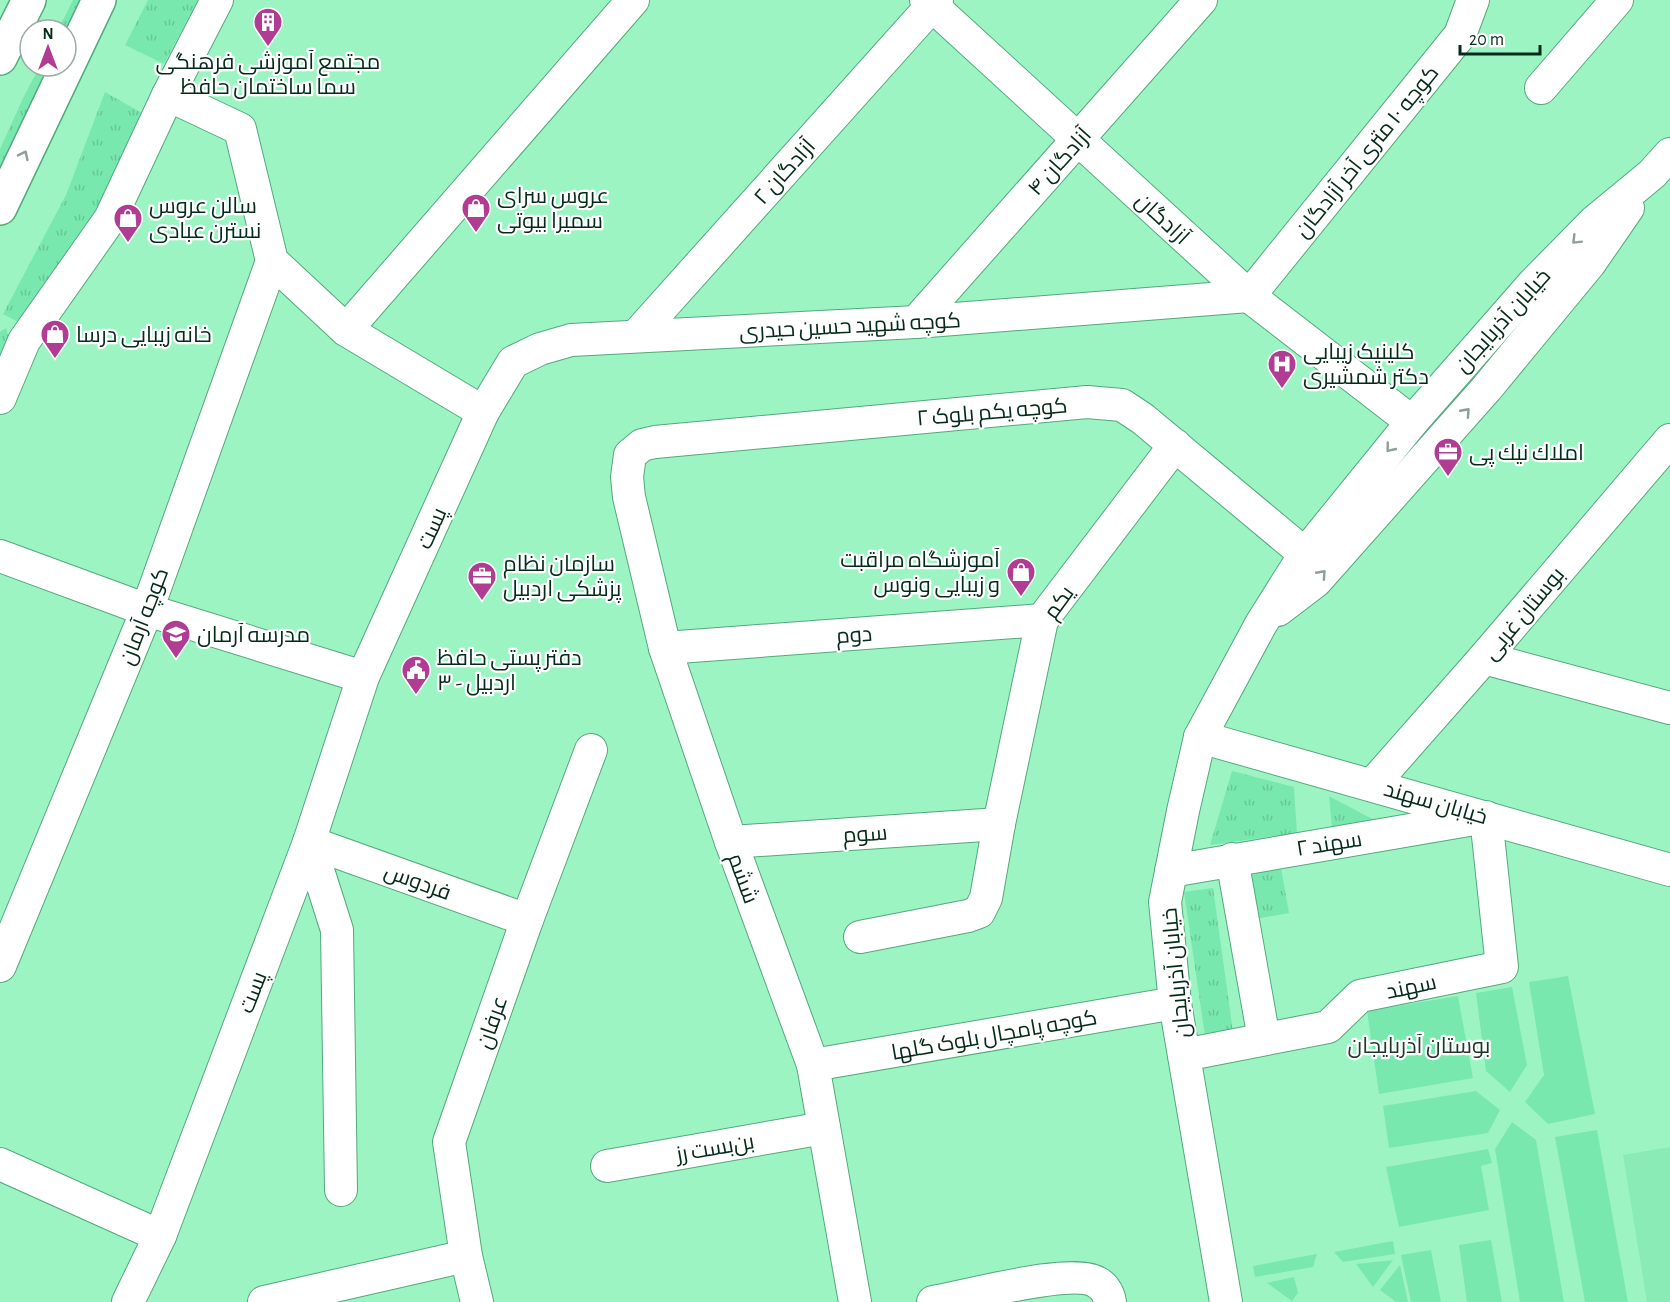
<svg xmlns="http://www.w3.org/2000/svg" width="1670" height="1302" font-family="'Alegreya Sans',Cairo,sans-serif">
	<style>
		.built { fill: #8aebb7 }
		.grass { fill: url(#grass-tufts) }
		.park { fill: #79e8ae }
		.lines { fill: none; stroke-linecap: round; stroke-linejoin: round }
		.minor-casing { stroke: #52a97c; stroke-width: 34 }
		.major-casing { stroke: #52a97c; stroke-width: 36 }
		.minor { stroke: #fff; stroke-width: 32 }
		.major { stroke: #fff; stroke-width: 33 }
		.oneway { stroke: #8e9f98 }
		.labels { text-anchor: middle; stroke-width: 4.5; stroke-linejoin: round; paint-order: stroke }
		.poi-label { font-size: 22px; fill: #042a19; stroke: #fff; text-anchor: start }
		.street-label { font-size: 22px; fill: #042a19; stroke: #fff }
		.park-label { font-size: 22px; fill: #20382b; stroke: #fff }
	</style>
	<defs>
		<pattern id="grass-tufts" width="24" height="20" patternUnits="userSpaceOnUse" patternTransform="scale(1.5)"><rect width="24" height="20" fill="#79e8ae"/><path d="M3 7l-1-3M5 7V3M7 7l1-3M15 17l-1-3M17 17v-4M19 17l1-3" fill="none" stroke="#67c795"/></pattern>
	</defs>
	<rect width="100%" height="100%" fill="#9df4c3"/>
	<path class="built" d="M1670 1147V1302H1647L1623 1155Z"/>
	<g class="grass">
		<path d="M73 0H89L66 49V30H58Z"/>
		<path d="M148 0H198L164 64 125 45Z"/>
		<path d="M40 66H58L0 179V149L24 96Z"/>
		<path d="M105 92 142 113 99 206 22 324 3 314 66 195Z"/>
		<path d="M6 328 9 339 0 361V332Z"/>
		<path d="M1232 771 1294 787 1297 833 1210 845Z"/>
		<path d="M1329 796 1376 821 1332 828Z"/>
		<path d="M1281 868 1289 913 1250 920 1246 870Z"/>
		<path d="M1213 888 1234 1039 1206 1043 1184 892Z"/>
	</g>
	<g class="park">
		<path d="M1568 976 1595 1114 1548 1124 1525 1102 1544 1075 1529 982Z"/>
		<path d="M1512 987 1527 1065 1510 1092 1486 1071 1476 993Z"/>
		<path d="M1458 996 1473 1078 1379 1094 1367 1011Z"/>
		<path d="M1476 1091 1500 1110 1488 1133 1389 1148 1383 1106Z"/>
		<path d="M1512 1122 1536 1140 1564 1302H1520L1495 1149Z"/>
		<path d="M1597 1130 1628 1302H1585L1555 1137Z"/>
		<path d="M1488 1149 1492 1163 1481 1166 1489 1210 1399 1227 1386 1167Z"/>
		<path d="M1491 1240 1502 1302H1467L1459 1245Z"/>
		<path d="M1393 1241 1395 1254 1343 1262 1334 1252Z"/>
		<path d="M1431 1250 1441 1302H1411L1401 1255Z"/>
		<path d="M1317 1254 1313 1267 1255 1277 1253 1266Z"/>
		<path d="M1393 1260 1373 1287 1356 1264Z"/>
		<path d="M1400 1265 1408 1302H1396L1380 1290Z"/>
		<path d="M1294 1277 1298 1293 1292 1301 1267 1283Z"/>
	</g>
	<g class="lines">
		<g class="minor-casing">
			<g id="minor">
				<path d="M926 0 1249 296 1412 422"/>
				<path d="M1541 88 1617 0"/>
				<path d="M168 95 240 129 272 261 346 330 483 412"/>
				<path d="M916 322 1201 0"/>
				<path d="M346 330 633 0"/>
				<path d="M636 336 937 0"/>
				<path d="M0 398 24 341 110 219 168 95 217 0"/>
				<path d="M0 556 147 610 363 677"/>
				<path d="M1278 610 1316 581 1487 388 1590 263 1628 208"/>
				<path d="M665 648 1042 620"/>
				<path d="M1484 658 1670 708"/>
				<path d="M1200 737 1670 870"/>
				<path d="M1373 784 1484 658 1670 440"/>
				<path d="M309 842 337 930 341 1190"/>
				<path d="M309 842 527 920"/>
				<path d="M731 842 999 824"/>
				<path d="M1232 859 1264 1039"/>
				<path d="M1171 871 1486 817 1502 967 1360 996 1328 1027 1184 1055"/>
				<path d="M860 937 968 916 979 912 986 898 999 824 1042 620 1175 445"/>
				<path d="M0 966 147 610 272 261"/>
				<path d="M813 1065 1175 1003"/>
				<path d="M0 1164 160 1236"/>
				<path d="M607 1166 824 1128"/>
				<path d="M128 1302 160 1236 309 842 363 677 483 412 513 362 540 349 571 340 916 322 1249 296 1460 35 1473 0"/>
				<path d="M264 1302 466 1256"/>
				<path d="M477 1302 466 1256 449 1142 527 920 591 750"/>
				<path d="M855 1302 813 1065 731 842 665 648 629 497 627 477 630 455 642 445 655 442 1087 402 1122 405 1143 419 1305 554"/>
				<path d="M933 1302C965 1297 1074 1266 1098 1283 1105 1287 1109 1295 1110 1302"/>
				<path d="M1226 1302 1175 1003 1165 902 1183 811 1200 737 1261 624 1305 554 1412 422 1533 284 1595 221 1652 174 1670 154"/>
			</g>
		</g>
		<g class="major-casing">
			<g id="major">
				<path d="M0 58 29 0"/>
				<path d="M0 208 99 0"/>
			</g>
		</g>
		<use href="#minor" class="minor"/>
		<use href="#major" class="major"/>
	</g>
	<defs><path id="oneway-chevron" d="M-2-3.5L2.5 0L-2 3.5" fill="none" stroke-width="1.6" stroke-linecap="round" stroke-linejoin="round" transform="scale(1.5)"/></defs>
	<g class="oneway">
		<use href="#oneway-chevron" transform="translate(24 155) rotate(-64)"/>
		<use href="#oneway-chevron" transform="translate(1576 240) rotate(135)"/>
		<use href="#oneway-chevron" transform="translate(1466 412) rotate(-48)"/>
		<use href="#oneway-chevron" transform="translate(1390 448) rotate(129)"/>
		<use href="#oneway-chevron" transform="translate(1322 574) rotate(-48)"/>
	</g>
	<defs>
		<g id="building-pin" transform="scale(1.5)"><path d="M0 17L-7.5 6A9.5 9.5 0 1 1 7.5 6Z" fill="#b13c94" stroke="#fff"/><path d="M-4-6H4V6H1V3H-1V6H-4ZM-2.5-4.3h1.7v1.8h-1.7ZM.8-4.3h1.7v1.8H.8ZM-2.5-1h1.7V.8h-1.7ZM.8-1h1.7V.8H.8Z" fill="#fff"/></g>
		<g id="shop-pin" transform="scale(1.5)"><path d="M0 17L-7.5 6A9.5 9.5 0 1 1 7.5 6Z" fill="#b13c94" stroke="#fff"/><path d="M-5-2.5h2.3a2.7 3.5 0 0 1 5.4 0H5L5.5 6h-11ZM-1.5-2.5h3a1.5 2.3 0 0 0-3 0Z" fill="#fff"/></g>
		<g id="hospital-pin" transform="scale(1.5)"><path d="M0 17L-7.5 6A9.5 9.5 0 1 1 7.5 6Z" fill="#b13c94" stroke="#fff"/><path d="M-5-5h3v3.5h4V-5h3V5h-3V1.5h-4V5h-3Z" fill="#fff"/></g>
		<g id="office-pin" transform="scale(1.5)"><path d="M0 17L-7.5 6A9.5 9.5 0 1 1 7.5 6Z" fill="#b13c94" stroke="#fff"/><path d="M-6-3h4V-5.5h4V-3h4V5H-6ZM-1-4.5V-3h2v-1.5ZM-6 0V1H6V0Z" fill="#fff"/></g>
		<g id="school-pin" transform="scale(1.5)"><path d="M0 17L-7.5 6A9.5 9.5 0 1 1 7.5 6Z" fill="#b13c94" stroke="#fff"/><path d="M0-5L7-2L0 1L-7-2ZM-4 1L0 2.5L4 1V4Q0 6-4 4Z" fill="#fff"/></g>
		<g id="civic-pin" transform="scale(1.5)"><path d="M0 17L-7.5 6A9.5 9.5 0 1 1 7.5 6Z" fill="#b13c94" stroke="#fff"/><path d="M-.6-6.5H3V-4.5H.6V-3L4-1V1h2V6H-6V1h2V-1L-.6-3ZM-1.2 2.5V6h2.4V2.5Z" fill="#fff"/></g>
	</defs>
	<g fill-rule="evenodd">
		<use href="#building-pin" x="268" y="22"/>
		<use href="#shop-pin" x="476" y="208"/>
		<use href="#shop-pin" x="128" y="218"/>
		<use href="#shop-pin" x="55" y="334"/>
		<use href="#hospital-pin" x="1282" y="364"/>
		<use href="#office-pin" x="1448" y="452"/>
		<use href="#shop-pin" x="1021" y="572"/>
		<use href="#office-pin" x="482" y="576"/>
		<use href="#school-pin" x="176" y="634"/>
		<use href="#civic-pin" x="416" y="670"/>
	</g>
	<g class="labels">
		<g class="poi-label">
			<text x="268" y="69" text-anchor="middle">مجتمع آموزشی فرهنگی<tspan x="268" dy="25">سما ساختمان حافظ</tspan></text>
			<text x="497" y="203">عروس سرای<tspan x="497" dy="25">سمیرا بیوتی</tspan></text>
			<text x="149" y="213">سالن عروس<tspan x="149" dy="25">نسترن عبادی</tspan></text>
			<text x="76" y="342">خانه زیبایی درسا</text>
			<text x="1303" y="359">کلینیک زیبایی<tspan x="1303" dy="25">دکتر شمشیری</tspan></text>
			<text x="1469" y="460">املاك نيك پى</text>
			<text x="1000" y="567" text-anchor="end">آموزشگاه مراقبت<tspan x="1000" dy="25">و زیبایی ونوس</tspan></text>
			<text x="503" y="571">سازمان نظام<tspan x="503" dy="25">پزشکی اردبیل</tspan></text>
			<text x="197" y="642">مدرسه آرمان</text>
			<text x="437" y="665">دفتر پستی حافظ<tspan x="437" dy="25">اردبیل - ۳</tspan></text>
		</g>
		<g class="street-label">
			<text transform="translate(1366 151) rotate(-51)" y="8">کوچه ۱۰ متری آخر آزادگان</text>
			<text transform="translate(1059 161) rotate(-48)" y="8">آزادگان ۴</text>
			<text transform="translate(784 171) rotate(-48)" y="8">آزادگان ۲</text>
			<text transform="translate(1163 218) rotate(43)" y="8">آزادگان</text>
			<text transform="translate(1502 320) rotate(-48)" y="8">خیابان آذربایجان</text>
			<text transform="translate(850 325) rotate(-3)" y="8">کوچه شهید حسین حیدری</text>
			<text transform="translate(992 411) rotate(-5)" y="8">کوچه یکم بلوک ۲</text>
			<text transform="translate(431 528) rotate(-66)" y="8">پست</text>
			<text transform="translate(1058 602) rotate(-54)" y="8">یکم</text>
			<text transform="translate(1523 613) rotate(-50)" y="8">بوستان غربی</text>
			<text transform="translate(143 616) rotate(-69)" y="8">کوچه آرمان</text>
			<text transform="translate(854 634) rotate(-4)" y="8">دوم</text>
			<text transform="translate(1436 802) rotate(16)" y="8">خیابان سهند</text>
			<text transform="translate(865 833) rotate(-4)" y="8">سوم</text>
			<text transform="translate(1329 843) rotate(-9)" y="8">سهند ۲</text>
			<text transform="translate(744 878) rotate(70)" y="8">ششم</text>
			<text transform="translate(418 881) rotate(20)" y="8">فردوس</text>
			<text transform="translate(1175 973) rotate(-96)" y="8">خیابان آذربایجان</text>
			<text transform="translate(1411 986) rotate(-12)" y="8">سهند</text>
			<text transform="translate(252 992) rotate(-69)" y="8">پست</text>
			<text transform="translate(491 1022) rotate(-71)" y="8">عرفان</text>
			<text transform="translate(994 1034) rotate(-10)" y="8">کوچه پامچال بلوک گلها</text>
			<text transform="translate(715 1147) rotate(-10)" y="8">بن‌بست رز</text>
		</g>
		<g class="park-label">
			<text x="1419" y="1053">بوستان آذربایجان</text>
		</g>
	</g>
	<g transform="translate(48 48)"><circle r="28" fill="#ffffff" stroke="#9baaa3" stroke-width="1.5"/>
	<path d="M0-4.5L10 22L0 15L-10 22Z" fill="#b13c94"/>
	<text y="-9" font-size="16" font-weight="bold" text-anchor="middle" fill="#042a19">N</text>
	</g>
	<path d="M1460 45v9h80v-9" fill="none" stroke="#042a19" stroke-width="3"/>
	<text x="1469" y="45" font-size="18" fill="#042a19" stroke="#ffffff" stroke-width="4.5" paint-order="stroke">20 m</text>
</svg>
